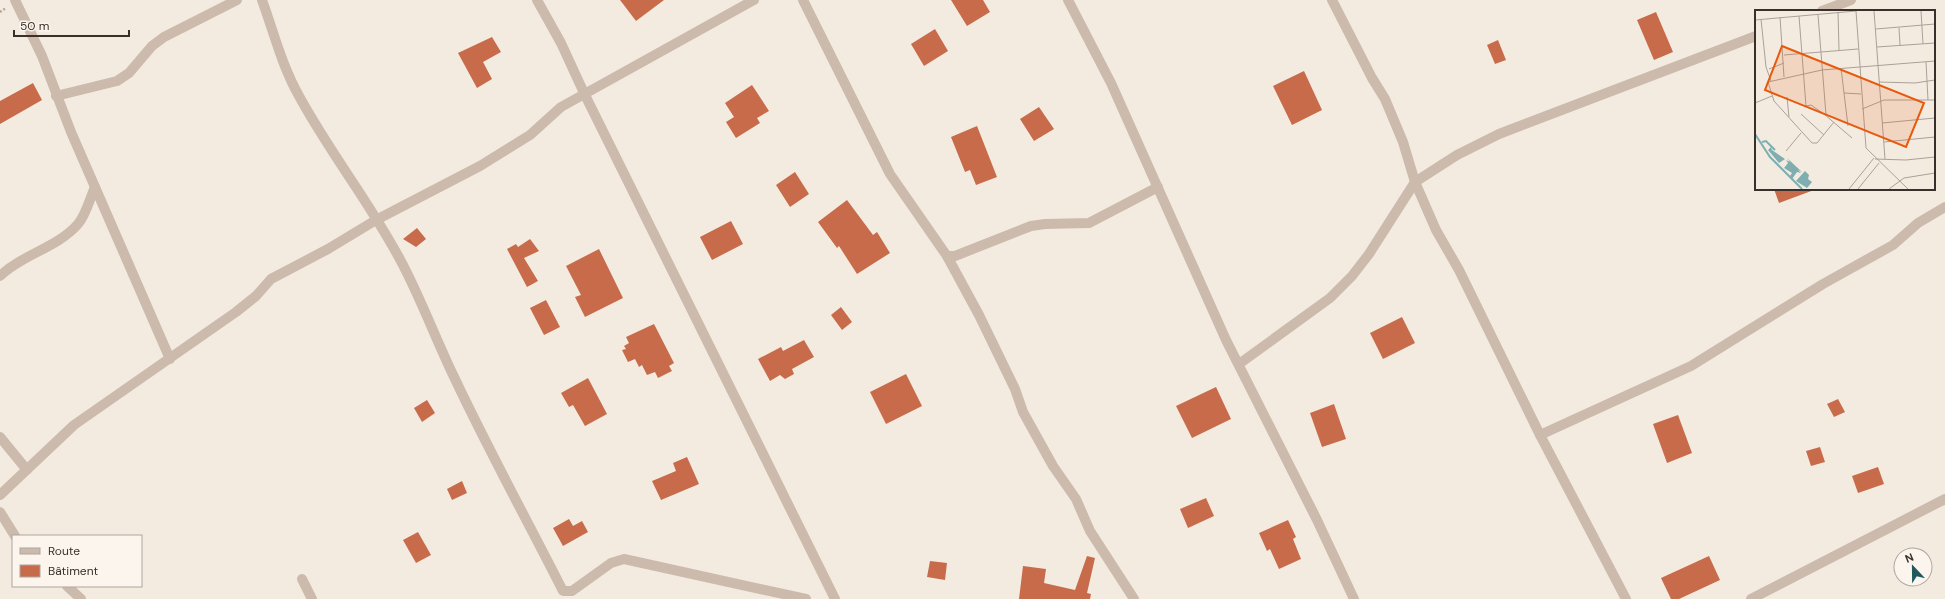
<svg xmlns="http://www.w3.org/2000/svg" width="1945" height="599" font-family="'DM Sans',sans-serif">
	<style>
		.building { fill: #c76b4b }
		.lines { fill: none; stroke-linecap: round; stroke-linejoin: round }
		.path { stroke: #b8a596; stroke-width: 2.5; stroke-dasharray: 2 2; stroke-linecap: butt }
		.street { stroke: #ccbbac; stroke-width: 10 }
		.inset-river { fill: none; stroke: #7faeb1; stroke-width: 2 }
		.inset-road { fill: none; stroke: #aaa098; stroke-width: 1 }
		.view { fill: #e8590c; fill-opacity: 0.15; stroke: #e8590c; stroke-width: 2 }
		.inset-edge { fill: none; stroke: #3a302b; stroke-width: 2 }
	</style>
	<rect width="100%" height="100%" fill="#f4ebe0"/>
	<g class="building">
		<path d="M620 0H664L636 21Z"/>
		<path d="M951 0H983L990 12 967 26Z"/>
		<path d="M1656 12 1673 52 1654 60 1637 20Z"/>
		<path d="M935 29 948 51 924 66 911 44Z"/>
		<path d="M492 37 501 52 483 62 492 79 477 88 458 53Z"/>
		<path d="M1498 40 1506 60 1495 64 1487 45Z"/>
		<path d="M1304 71 1322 110 1292 125 1273 86Z"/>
		<path d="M33 83 42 100 0 124V101Z"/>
		<path d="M752 85 769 111 757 118 760 123 736 138 726 122 734 117 725 103Z"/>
		<path d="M1039 107 1054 129 1034 141 1020 119Z"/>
		<path d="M977 126 997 177 976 185 970 170 965 172 951 137Z"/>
		<path d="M795 172 809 194 790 207 776 185Z"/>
		<path d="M1774 189H1814V190L1779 203Z"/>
		<path d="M847 200 873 235 877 232 890 253 857 274 839 246 837 248 818 222Z"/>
		<path d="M731 221 743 244 712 260 700 237Z"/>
		<path d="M417 228 426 239 416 247 403 239Z"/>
		<path d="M530 239 539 251 524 258 538 281 527 287 507 249 516 244 518 247Z"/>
		<path d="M599 249 623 298 585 317 575 297 581 295 566 266Z"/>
		<path d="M546 300 560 327 544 335 530 308Z"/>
		<path d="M841 307 852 322 842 330 831 315Z"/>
		<path d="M1402 317 1415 343 1383 359 1370 333Z"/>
		<path d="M654 324 674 363 669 366 672 371 658 378 655 372 647 375 642 365 639 367 635 359 628 362 622 350 626 349 624 346 629 343 626 337Z"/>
		<path d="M804 340 814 357 792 369 794 374 785 379 780 375 770 381 758 359 781 347 783 351Z"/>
		<path d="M906 374 922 406 886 424 870 392Z"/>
		<path d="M588 378 607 414 585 426 573 405 569 407 561 393Z"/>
		<path d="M1216 387 1231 419 1192 438 1176 406Z"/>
		<path d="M1838 399 1845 412 1834 417 1827 404Z"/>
		<path d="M427 400 435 413 422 422 414 408Z"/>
		<path d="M1334 404 1346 439 1322 447 1310 413Z"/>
		<path d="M1678 415 1692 453 1667 463 1653 424Z"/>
		<path d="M1820 447 1825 462 1811 466 1806 451Z"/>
		<path d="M687 457 699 484 661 500 652 481 676 471 673 463Z"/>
		<path d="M1878 467 1884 484 1858 493 1852 476Z"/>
		<path d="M462 481 467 493 452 500 447 489Z"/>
		<path d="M1206 498 1214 516 1188 528 1180 509Z"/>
		<path d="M569 519 573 526 582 521 588 532 563 546 553 528Z"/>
		<path d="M1288 520 1296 537 1293 539 1301 559 1279 569 1270 549 1267 551 1259 533Z"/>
		<path d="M418 532 431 555 416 563 403 540Z"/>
		<path d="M1087 556 1095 558 1087 593 1091 594 1090 599H1019L1023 566 1046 569 1044 583 1075 590Z"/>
		<path d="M1709 556 1720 580 1679 599H1671L1661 578Z"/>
		<path d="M930 561 947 563 945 580 927 577Z"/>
	</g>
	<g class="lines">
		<path class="path" d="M0 12 6 8"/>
		<g class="street">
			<path d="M15 0 42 56 71 132 170 359"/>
			<path d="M262 0C274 33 282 66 299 96 331 155 374 208 404 267 423 304 437 342 455 379 489 451 527 520 563 591H572L611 563 624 559 806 599"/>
			<path d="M537 0 561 43 584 93 835 599"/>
			<path d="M803 0 890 174 947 256H955L1031 226 1045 224 1089 223 1158 187"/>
			<path d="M1068 0 1111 83 1226 340 1317 520 1354 599"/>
			<path d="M1332 0 1372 78 1385 99 1403 142 1415 182 1436 230 1459 270 1540 435 1626 599"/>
			<path d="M1822 11 1851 0"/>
			<path d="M56 96 117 81 129 73 152 46 164 37 237 0"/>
			<path d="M947 256 979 315 1015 389 1023 412 1053 466 1076 499 1090 531 1134 599"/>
			<path d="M0 276C23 254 57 248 78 224 86 215 90 198 95 187"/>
			<path d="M1239 364 1330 298 1352 276 1369 254 1415 182 1457 155 1499 134 1756 36"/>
			<path d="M1540 435 1691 366 1823 284 1893 245 1918 223 1945 207"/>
			<path d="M0 437 27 470"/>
			<path d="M0 495 74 425 236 312 256 296 271 279 328 249 376 220 480 166 530 135 561 107 754 0"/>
			<path d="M0 512 15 536"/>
			<path d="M302 579 312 599"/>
			<path d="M67 586 81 599"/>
			<path d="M1751 599 1945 499"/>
		</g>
	</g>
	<g transform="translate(1755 10)">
		<rect width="180" height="180" fill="#f4ebe0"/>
		<path d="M16 137 17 140 30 149 24 153 13 140ZM32 148 47 162 43 160 46 163 42 162 37 169 35 166 37 163 29 158 33 153 31 150 35 152ZM50 161 54 165 53 169 57 172 52 178 41 171Z" fill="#7faeb1"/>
		<path class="inset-river" d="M0 124 15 147 47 179M7 132 11 131 20 140"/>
		<path class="inset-road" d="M101 1 111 138 153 179M119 1 130 149M166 1 168 34M83 2 84 40M63 5 71 105M44 6 51 96 56 95 69 104 97 128M25 7 29 67M6 9 11 57 16 71M0 10 101 1M144 18 145 35M121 19 180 14M122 37 180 33M29 45 103 39M171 52 173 90M86 58 89 83 106 84M14 59 29 53M124 72 160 73 180 70M89 83 93 116M32 87 34 107M0 93 17 86M107 99 129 90H180M46 104 69 125M79 112 62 133H57L19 91 13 72 67 60 180 51M127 113 180 108M129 132 180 127M31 141 46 123M120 149 151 150 180 147M94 179 119 148M103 179 124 153M134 179 149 168 180 163"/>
		<path class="view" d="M27 36 169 93 151 137 10 80Z"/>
		<rect width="180" height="180" class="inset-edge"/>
	</g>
	<rect x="12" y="535" width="130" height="52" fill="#fbf5ed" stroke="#aea69f"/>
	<rect x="20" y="548" width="20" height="6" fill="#ccbbac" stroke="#aea69f"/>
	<text x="48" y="555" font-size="12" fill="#3a302b">Route</text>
	<rect x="20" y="565" width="20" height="12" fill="#c76b4b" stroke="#aea69f"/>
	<text x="48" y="575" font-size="12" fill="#3a302b">Bâtiment</text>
	<g transform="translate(1913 567) rotate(338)"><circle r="19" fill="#fbf5ed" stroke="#aea69f"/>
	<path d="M0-3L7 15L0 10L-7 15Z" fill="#1f585d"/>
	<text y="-6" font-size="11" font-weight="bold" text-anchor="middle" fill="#3a302b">N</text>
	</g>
	<path d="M14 30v6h115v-6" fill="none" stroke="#3a302b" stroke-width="2"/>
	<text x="20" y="30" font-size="12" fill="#3a302b" stroke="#fbf5ed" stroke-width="3" paint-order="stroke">50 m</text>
</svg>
